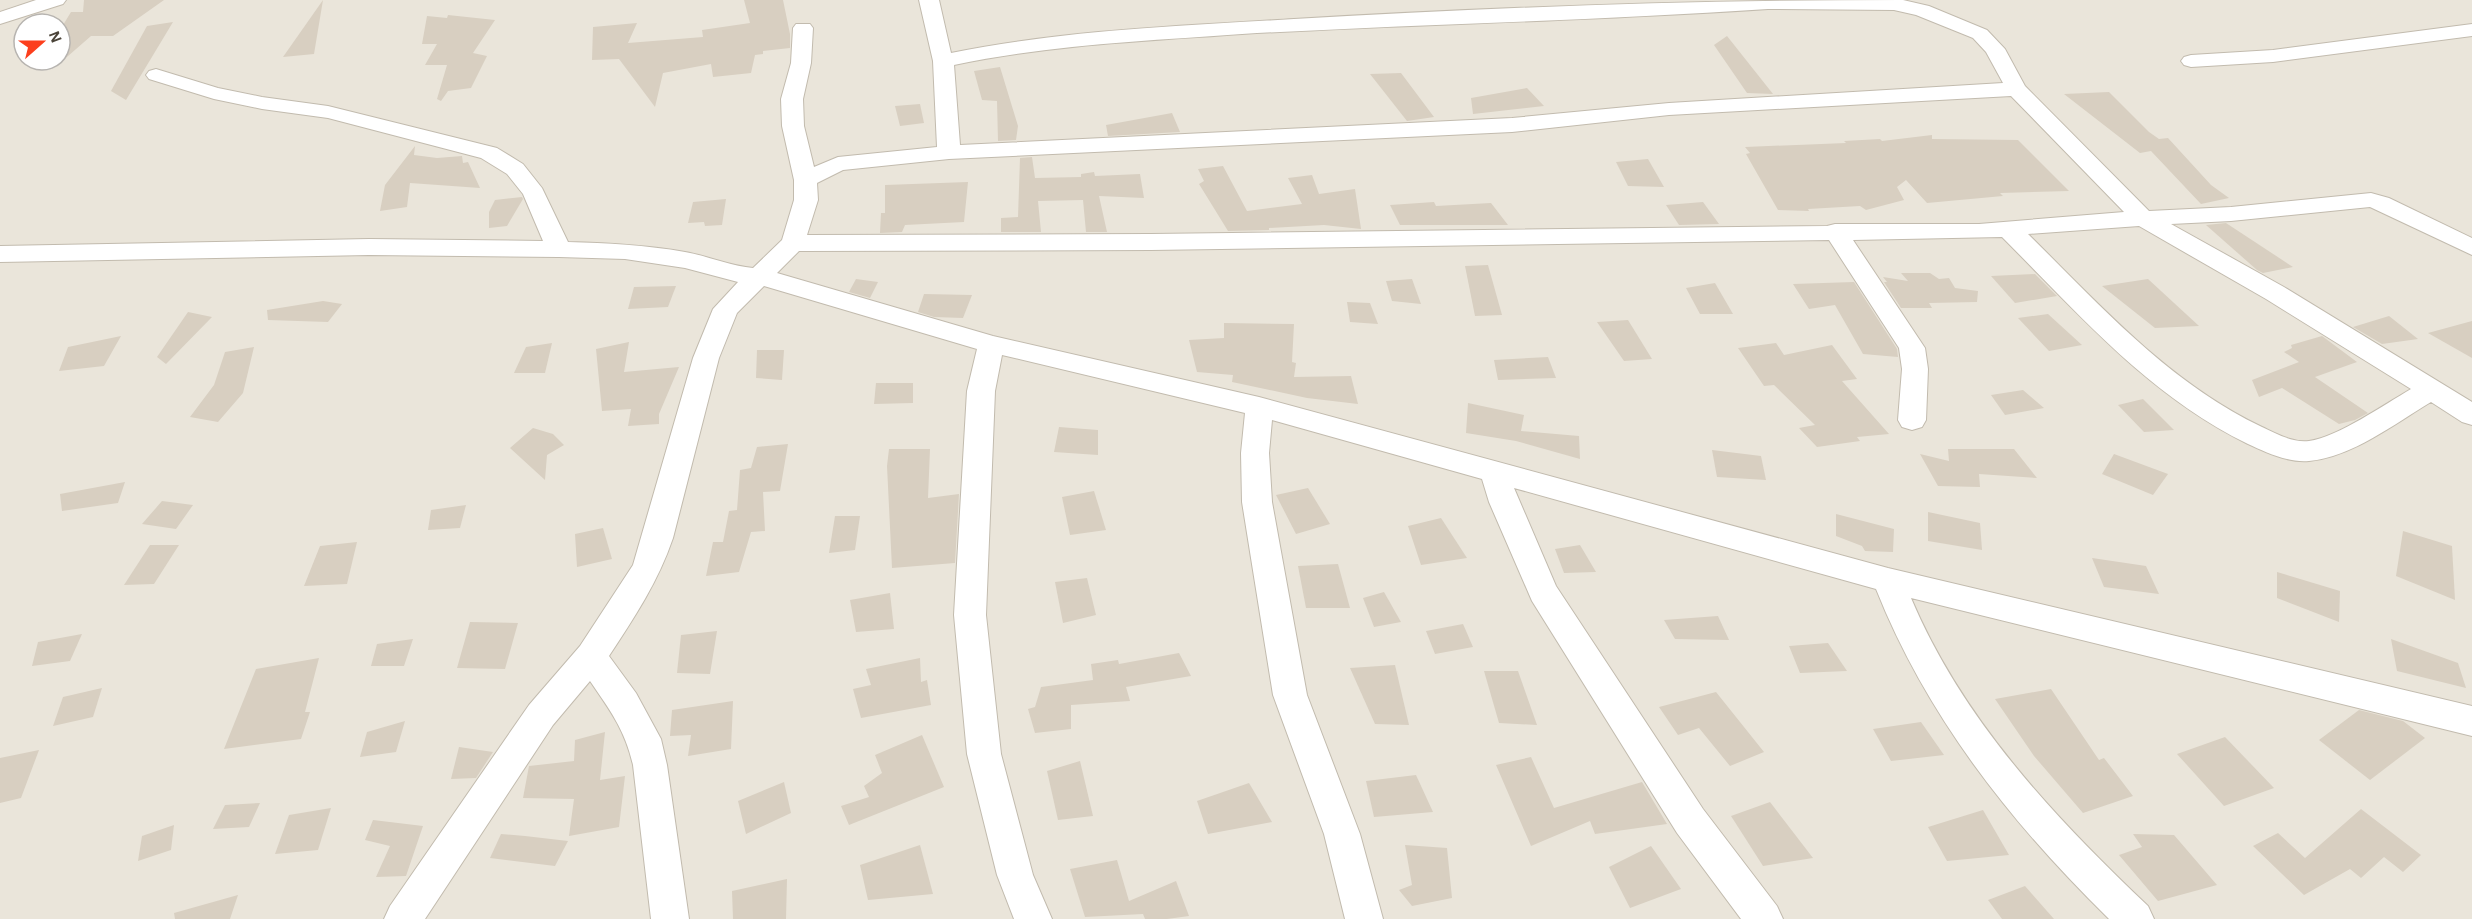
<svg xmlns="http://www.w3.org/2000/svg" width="2472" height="919" font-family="'Alegreya Sans',sans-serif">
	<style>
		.residential { fill: #eae5da; fill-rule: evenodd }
		.building { fill: #d8cfc1 }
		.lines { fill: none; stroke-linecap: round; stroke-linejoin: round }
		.street-casing { stroke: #c2bbae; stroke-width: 2 }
		.street { fill: #fff; fill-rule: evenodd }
	</style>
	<rect width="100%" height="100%" fill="#f6f3ec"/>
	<path class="residential" d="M0 0H2472V919H0ZM24 24H60V60H24Z"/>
	<g class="building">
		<path d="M84 0H164L113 36H91L60 63V30L71 12H83Z"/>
		<path d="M323 0 314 54 283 57Z"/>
		<path d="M744 0H783L790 34V48L763 51V54L755 55 751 73 713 77 711 64 663 73 655 107 619 59 592 60 593 27 637 23 628 43 703 37 702 30 750 23Z"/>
		<path d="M448 15 495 20 473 53 487 56 471 88 448 91 441 101 437 99 447 65H425L437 44H422L427 16 447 18Z"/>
		<path d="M173 22 126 100 111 91 147 26Z"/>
		<path d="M1727 36 1773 94 1747 93 1714 45Z"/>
		<path d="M1000 67 1018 126 1016 140 998 141 997 101 982 100 974 71Z"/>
		<path d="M1401 73 1434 117 1407 121 1370 74Z"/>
		<path d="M1527 88 1544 106 1473 114 1471 98Z"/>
		<path d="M2109 92 2149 132 2159 139 2168 138 2211 185 2229 198 2201 204 2151 151 2140 153 2064 94Z"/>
		<path d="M920 104 924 123 900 126 895 106Z"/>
		<path d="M1172 113 1180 132 1108 136 1106 125Z"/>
		<path d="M1932 135V139L2018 140 2069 191 2000 193 2003 196 1927 203 1906 180 1897 187 1904 200 1866 210 1860 206 1808 209 1809 211 1778 210 1746 154 1750 153 1745 147 1846 143 1844 141 1880 139 1882 141Z"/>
		<path d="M415 146 414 155 437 158 462 156 463 163 468 162 480 188 410 183 407 207 380 211 385 185Z"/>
		<path d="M1032 157 1035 178 1081 177V174L1094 172 1095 176 1140 174 1144 198 1099 196 1107 232H1086L1083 200 1038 201 1041 232H1001V218L1018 217 1020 158Z"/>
		<path d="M1648 159 1664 187 1628 186 1616 162Z"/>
		<path d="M1223 166 1247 211 1302 204 1288 178 1312 175 1319 194 1355 189 1361 229 1324 225 1269 228V230L1228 231 1199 184 1204 181 1198 169Z"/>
		<path d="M968 182 964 222 905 225 902 232 880 233 881 213H885V185Z"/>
		<path d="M522 197 523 199 507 226 489 228V212L495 200Z"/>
		<path d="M726 199 722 225 705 226 704 222 688 223 693 202Z"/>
		<path d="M1434 202 1436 206 1491 203 1508 225H1400L1390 205Z"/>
		<path d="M1703 202 1719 224 1679 225 1666 205Z"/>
		<path d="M2226 223 2293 267 2263 273 2257 270 2206 225Z"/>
		<path d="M1488 265 1502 315 1475 316 1465 266Z"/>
		<path d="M1901 273H1930L1939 279 1949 278 1955 288 1978 291 1977 302 1929 303 1932 308H1901L1884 282H1887L1883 277 1908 281Z"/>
		<path d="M2035 274 2057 296 2015 303 1991 276Z"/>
		<path d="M856 279 878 282 870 298 849 292Z"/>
		<path d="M1412 279 1421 304 1392 301 1386 281Z"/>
		<path d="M2148 279 2199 326 2155 328 2102 286Z"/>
		<path d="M1854 282 1897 349 1898 357 1863 354 1835 305 1809 309 1793 284Z"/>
		<path d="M1715 283 1733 314H1700L1686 288Z"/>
		<path d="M676 286 668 307 628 309 634 287Z"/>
		<path d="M924 294 972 295 963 318 934 317 918 312Z"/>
		<path d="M323 301 342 304 328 322 268 320 267 310Z"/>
		<path d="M1347 302 1370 303 1378 324 1350 322Z"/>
		<path d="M188 312 212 317 166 364 157 357Z"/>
		<path d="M2048 314 2082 345 2049 351 2018 318Z"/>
		<path d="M2389 316 2418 339 2382 344 2353 327Z"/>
		<path d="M1628 320 1652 359 1624 361 1597 322Z"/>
		<path d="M2472 321V358L2428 333Z"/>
		<path d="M1224 323 1294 324 1292 362 1296 363 1294 377 1351 376 1358 404 1307 398 1232 382 1233 375 1197 372 1189 340 1224 338Z"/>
		<path d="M121 336 104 366 59 371 68 347Z"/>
		<path d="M2322 336 2357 362 2315 377 2368 413 2355 420 2339 424 2282 388 2259 397 2252 380 2299 362 2284 352 2292 348 2291 345Z"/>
		<path d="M629 342 624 372 679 367 659 414V424L628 426 631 409 602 411 596 349Z"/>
		<path d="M552 343 545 373H514L526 347Z"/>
		<path d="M1776 343 1784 355 1832 345 1857 379 1842 381 1889 434 1857 437 1860 441 1817 447 1799 428 1815 425 1774 385 1764 386 1738 348Z"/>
		<path d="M254 347 243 393 218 422 190 417 214 385 225 352Z"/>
		<path d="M757 350H784L782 380 756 378Z"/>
		<path d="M1548 357 1556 378 1498 380 1494 360Z"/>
		<path d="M876 383H913V403L874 404Z"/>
		<path d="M2023 390 2044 408 2005 415 1991 395Z"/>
		<path d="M2143 399 2174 430 2144 432 2118 405Z"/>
		<path d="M1468 403 1524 415 1521 431 1579 436 1580 459 1516 441 1466 433Z"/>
		<path d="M1059 427 1098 430V455L1054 452Z"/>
		<path d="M533 428 553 434 564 445 547 455 545 480 510 448Z"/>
		<path d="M788 444 780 491 763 492 765 531 751 532 739 572 706 576 713 542H723L729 511 737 510 740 470 751 468 757 447Z"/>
		<path d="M889 449H930L928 498 959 494 955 563 892 568 887 466Z"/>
		<path d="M1948 449H2014L2037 478 1979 474 1980 487 1938 486 1920 454 1949 461Z"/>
		<path d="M1712 450 1761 456 1766 480 1717 477Z"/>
		<path d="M2114 454 2168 474 2153 495 2102 474Z"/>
		<path d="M125 482 118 503 62 511 60 494Z"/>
		<path d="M1308 488 1330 524 1296 534 1276 495Z"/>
		<path d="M1094 491 1106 530 1070 535 1062 497Z"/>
		<path d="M162 501 193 505 176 529 142 524Z"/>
		<path d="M466 505 460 528 428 530 431 510Z"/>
		<path d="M1928 512 1980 523 1982 550 1928 541Z"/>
		<path d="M1836 514 1894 529 1893 552 1865 551 1862 546 1836 536Z"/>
		<path d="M835 516H860L855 550 829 553Z"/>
		<path d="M1441 518 1467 558 1421 565 1408 526Z"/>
		<path d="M603 528 612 559 577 567 575 534Z"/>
		<path d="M2403 531 2452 546 2455 600 2396 576Z"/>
		<path d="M357 542 347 584 304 586 320 546Z"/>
		<path d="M150 545H179L154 584 124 585Z"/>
		<path d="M1580 545 1596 572 1564 573 1555 549Z"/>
		<path d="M2092 558 2146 566 2159 594 2104 587Z"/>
		<path d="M1338 564 1350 608H1306L1298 566Z"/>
		<path d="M2277 572 2340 591 2339 622 2277 598Z"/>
		<path d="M1087 578 1096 615 1063 623 1055 582Z"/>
		<path d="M1384 592 1401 622 1374 627 1363 598Z"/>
		<path d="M890 593 894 629 856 632 850 600Z"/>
		<path d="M1718 616 1729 640 1675 639 1664 620Z"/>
		<path d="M470 622 518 623 505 669 457 668Z"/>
		<path d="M1463 624 1473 647 1435 654 1426 631Z"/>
		<path d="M717 631 710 674 677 673 681 635Z"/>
		<path d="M82 634 70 661 32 666 38 642Z"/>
		<path d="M413 639 404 666H371L377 644Z"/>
		<path d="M2391 639 2458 663 2466 688 2397 671Z"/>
		<path d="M1828 643 1847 671 1800 673 1789 646Z"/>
		<path d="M1179 653 1191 676 1126 687 1130 701 1071 705V729L1035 733 1028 709 1035 707 1041 687 1093 680 1091 664 1118 660 1119 664Z"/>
		<path d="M319 658 305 712H310L301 739 224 749 256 669Z"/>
		<path d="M920 658 921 682 927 680 931 705 861 718 853 689 871 685 866 669Z"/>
		<path d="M1395 665 1409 725 1375 724 1350 668Z"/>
		<path d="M1484 671H1518L1537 725 1499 723Z"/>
		<path d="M102 688 93 717 53 726 63 697Z"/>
		<path d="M2051 689 2099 760 2104 758 2133 796 2083 813 2034 756 1995 699Z"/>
		<path d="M1716 692 1764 752 1730 766 1699 728 1678 735 1659 707Z"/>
		<path d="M733 701 731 749 688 756 691 735 670 736 672 710Z"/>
		<path d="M2359 710 2403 721 2425 738 2370 780 2319 740Z"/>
		<path d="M405 721 396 752 360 757 367 732Z"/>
		<path d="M1921 722 1944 755 1891 761 1873 729Z"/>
		<path d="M605 732 600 780 625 776 619 827 569 836 574 799 523 798 529 766 574 761 575 740Z"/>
		<path d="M922 735 944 787 849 825 841 806 869 797 864 786 882 773 875 755Z"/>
		<path d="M2225 737 2274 788 2224 806 2177 754Z"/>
		<path d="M459 747 493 752 476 778 451 779Z"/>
		<path d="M39 750 21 798 0 803V758Z"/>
		<path d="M1531 757 1554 808 1642 782 1667 824 1595 834 1590 821 1531 846 1496 765Z"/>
		<path d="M1080 761 1093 816 1058 820 1047 771Z"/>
		<path d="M1416 775 1433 812 1374 817 1366 781Z"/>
		<path d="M784 782 791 813 746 834 738 801Z"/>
		<path d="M1249 783 1272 822 1208 834 1197 801Z"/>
		<path d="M1770 802 1813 858 1763 866 1731 816Z"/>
		<path d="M260 803 249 827 213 829 225 805Z"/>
		<path d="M331 808 318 850 275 854 289 815Z"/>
		<path d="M2361 809 2421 855 2403 872 2384 857 2361 878 2350 869 2304 895 2253 846 2278 833 2305 858Z"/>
		<path d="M1983 810 2009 855 1947 861 1928 827Z"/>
		<path d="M373 820 423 826 406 876 376 877 390 846 365 840Z"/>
		<path d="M174 825 171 850 138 861 142 836Z"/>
		<path d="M501 834 525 836 568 841 555 866 490 858Z"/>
		<path d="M2133 834 2174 835 2217 885 2158 901 2119 855 2142 847Z"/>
		<path d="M920 845 933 894 868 900 860 865Z"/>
		<path d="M1405 845 1447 848 1452 898 1412 906 1399 890 1412 885Z"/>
		<path d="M1651 846 1681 889 1630 908 1609 867Z"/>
		<path d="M1117 860 1129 901 1176 881 1189 916 1167 919H1145L1143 914 1085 917 1070 869Z"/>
		<path d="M787 879 786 919H733L732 891Z"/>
		<path d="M2025 886 2054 919H2002L1988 900Z"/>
		<path d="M238 895 230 919H175L174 913Z"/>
	</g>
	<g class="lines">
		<g class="street-casing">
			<g id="street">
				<path d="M36 0H66L63 4 0 24V12Z"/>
				<path d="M919 0H939L951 53C1064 30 1179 26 1294 19 1497 7 1700 0 1903 0L1929 6 1987 30 2005 49 2025 86 2149 211 2231 207 2371 193 2389 198 2472 238V255L2370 207 2231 221 2171 224 2284 287 2472 402V425L2462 422 2431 402C2394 424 2352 457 2309 461 2288 463 2265 452 2248 444 2149 396 2078 313 2002 237L1853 240 1925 348 1928 369 1926 420 1922 427 1912 430 1902 427 1898 420 1902 369 1899 348 1829 240 1151 250 799 251 777 273 993 336 1259 397 1888 568 2472 706V736L1911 598C1962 719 2054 817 2148 906L2154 919H2109C2011 823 1927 717 1876 589L1514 488 1556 586 1703 809 1777 906 1783 919H1741L1677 833 1532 601 1489 502 1482 479 1272 420 1269 453 1272 502 1307 695 1360 834 1383 919H1345L1324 834 1273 695 1242 502 1241 453 1245 413 1002 355 995 391 986 615 1001 754 1033 875 1052 919H1014L997 875 967 754 954 615 967 391 977 349 764 286 737 313 719 358 673 538C658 582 634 618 609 656L636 693 661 739 667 765 689 919H651L633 765C625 730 610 710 590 681L553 725 425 919H384L390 906 529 705 580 646 633 565 693 358 713 309 738 282 685 268 625 259 559 257 369 255 0 262V246L369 239 543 241 523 194 507 174 481 158 328 118 262 109 214 99 149 79 146 75 149 71 156 69 218 88 262 97 328 106 497 148 523 164 542 188 568 242C607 243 646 245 685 252 708 256 730 266 753 268L782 240 794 200V180L782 126 781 99 791 63 793 28 796 24H810L813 28 811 63 803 99 804 126 814 167 838 157 937 147 933 61ZM1768 9 1894 10 1916 15 1973 38 1986 52 2003 83 1669 103 1512 118 960 145 954 65C1049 45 1145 41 1242 34 1417 24 1593 21 1768 9ZM2011 96 2124 212 1979 224H1835L1827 226 1151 234 807 235 818 200 817 183 843 170 949 159 1512 132 1669 115ZM2139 226 2266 299 2411 389C2385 404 2338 437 2309 441 2293 443 2277 434 2262 427 2169 383 2100 305 2028 234Z"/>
				<path d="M2472 24V36L2273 62 2191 67 2184 65 2181 61 2184 57 2191 55 2273 50Z"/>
			</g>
		</g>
		<use href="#street" class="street"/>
	</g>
	<g transform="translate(42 42) rotate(69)"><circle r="28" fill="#ffffff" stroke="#b7b4b0" stroke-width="1.5"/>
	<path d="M0-4.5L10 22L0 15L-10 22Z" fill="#fc3f1d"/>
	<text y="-9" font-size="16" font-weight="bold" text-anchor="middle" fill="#4b4439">N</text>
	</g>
</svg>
